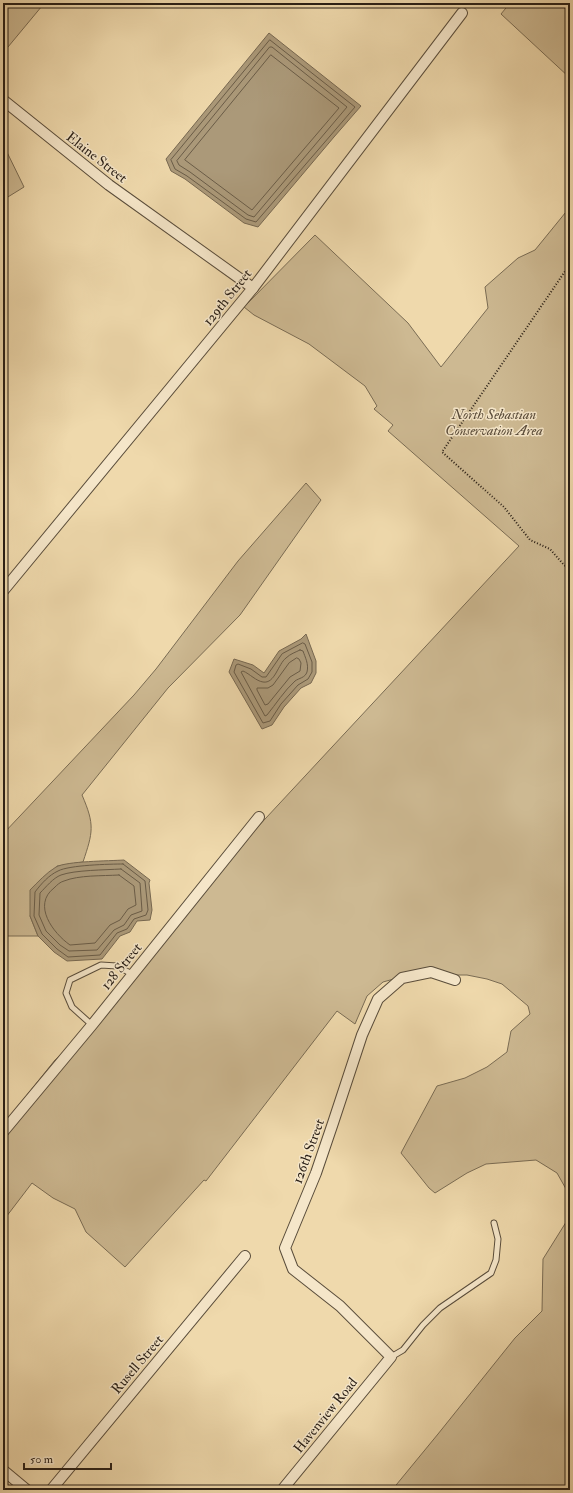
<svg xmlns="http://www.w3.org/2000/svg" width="573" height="1493" font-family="'IM FELL Double Pica',serif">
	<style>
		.green { fill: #cdb992; stroke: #7a6c54 }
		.water { fill: #ab9979; stroke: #776851 }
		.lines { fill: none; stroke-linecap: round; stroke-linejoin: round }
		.shore { stroke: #6a5c47; stroke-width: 1 }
		.service-casing { stroke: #5a4d3b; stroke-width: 7 }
		.minor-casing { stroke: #5a4d3b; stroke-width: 12 }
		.path { stroke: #281e15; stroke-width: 2; stroke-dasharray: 1 2; stroke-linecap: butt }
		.service { stroke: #f5e6c9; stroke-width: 5 }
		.minor { stroke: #f5e6c9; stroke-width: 10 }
		.labels { text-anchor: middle; stroke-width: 3; stroke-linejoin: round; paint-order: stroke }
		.street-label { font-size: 14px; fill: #281e15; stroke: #f5e6c9 }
		.park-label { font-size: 14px; font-style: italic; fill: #5a4c3a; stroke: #f5e6c9 }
	</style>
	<rect width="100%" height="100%" fill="#efd9ac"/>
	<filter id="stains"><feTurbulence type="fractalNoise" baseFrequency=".005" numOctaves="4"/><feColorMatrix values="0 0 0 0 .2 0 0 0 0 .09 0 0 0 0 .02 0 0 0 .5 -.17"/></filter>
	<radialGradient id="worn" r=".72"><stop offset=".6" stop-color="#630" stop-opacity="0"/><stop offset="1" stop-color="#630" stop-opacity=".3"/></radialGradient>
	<g class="green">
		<path d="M3 3H54L42 6 3 53Z"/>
		<path d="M510 3H570V78L501 14Z"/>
		<path d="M3 144 24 187 3 200Z"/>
		<path d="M570 207V1196L557 1173 536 1160 486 1164 467 1173 435 1193 429 1188 401 1153 437 1086 465 1078 487 1067 507 1052 511 1031 530 1014 528 1006 502 984 487 979 467 975H441L401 977 383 982 367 996 355 1024 337 1011 206 1181 204 1180 125 1267 86 1232 75 1209 53 1198 32 1183 3 1221V1125L55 1060 70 1046 226 861 519 546 388 431 393 425 374 409 377 406 365 386 309 344 254 315 244 307 315 235 408 323 441 367 488 308 485 287 518 258 535 250Z"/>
		<path d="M306 483 321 500 240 615 168 688 82 795C95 825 93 832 83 862L57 866 30 916 38 936H3V834L134 695 156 669 238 561Z"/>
		<path d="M570 1206V1490H392L438 1434 515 1338 542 1311 543 1259 568 1219Z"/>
	</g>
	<g class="water">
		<path d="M269 33 361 106 334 137 258 227 244 223 185 179 171 171 166 159Z"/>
		<path d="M306 634 316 661V673L311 683 301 688 284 707 272 725 262 729 229 672 234 659 253 665 264 673 279 651 301 639Z"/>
		<path d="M124 860 150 880 149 883 152 910 150 920 137 921 130 932 120 936 102 959 67 961 54 952 38 936 30 916V890C38 882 46 873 56 867 67 861 109 861 124 860Z"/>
	</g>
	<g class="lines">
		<g class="shore">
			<path d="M270 40 355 107 256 222 246 219 187 176 175 169 171 160Z"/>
			<path d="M270 47H272L347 107 254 217 248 215 190 172 179 165 177 161Z"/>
			<path d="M271 55 339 108 252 210 185 160Z"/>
			<path d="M303 643 305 644 312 662V672L308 679 298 685 281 704 270 721 263 723 234 672 236 665 238 664 251 669 262 677H266L282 654Z"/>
			<path d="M300 650 303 651C305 657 309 664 307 672 305 678 299 678 295 681 284 691 276 704 267 715L265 716 241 672 243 671C250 674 256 681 263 682 275 684 278 664 286 658 290 654 296 652 300 650Z"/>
			<path d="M297 658 299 659 301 663 300 671 290 677 268 704 265 705 257 690V688H268L273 685 289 663Z"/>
			<path d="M123 864 145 881 148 910 146 915 134 919 127 929 117 933 100 955 68 957 57 949 42 934 34 916 35 892C41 884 49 875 58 871 69 865 110 864 123 864Z"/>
			<path d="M121 869 140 883 142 911 131 915 124 925 114 930 97 950 69 951 60 945 46 931 39 915 40 893C46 887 53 878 61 875 75 870 105 870 121 869Z"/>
			<path d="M119 875 134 886 136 905 128 909 120 920 110 925 95 943 70 945C53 933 32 905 54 888 57 885 60 882 64 881 79 875 102 876 119 875Z"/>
		</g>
		<g class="service-casing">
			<g id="service">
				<path d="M92 1025 72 1007 66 993 70 980 101 965 117 966 132 974"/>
				<path d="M391 1357 403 1350 423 1325 440 1308 491 1273 496 1260 498 1239 494 1223"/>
			</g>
		</g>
		<g class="minor-casing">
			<g id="minor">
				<path d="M3 100 109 185 253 288"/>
				<path d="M3 591 253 288 462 13"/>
				<path d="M3 1132 92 1025 259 817"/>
				<path d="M3 1470 27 1490"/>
				<path d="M51 1490 245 1256"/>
				<path d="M282 1490 391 1357 340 1306 293 1269 285 1248 316 1173 333 1123 362 1035 378 999 402 978 431 972 455 980"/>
			</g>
		</g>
		<g class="path">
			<path d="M554 3 570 10"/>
			<path d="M570 264 442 452 504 507 530 540 550 549 564 565 570 569"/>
		</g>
		<use href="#service" class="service"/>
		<use href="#minor" class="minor"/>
	</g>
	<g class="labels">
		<g class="street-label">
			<text transform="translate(97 157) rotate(38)" y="5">Elaine Street</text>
			<text transform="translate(227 297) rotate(-51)" y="5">129th Street</text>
			<text transform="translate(121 966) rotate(-51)" y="5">128 Street</text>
			<text transform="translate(308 1151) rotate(-70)" y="5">126th Street</text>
			<text transform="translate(137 1364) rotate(-50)" y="5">Rusell Street</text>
			<text transform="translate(325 1415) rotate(-51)" y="5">Havenview Road</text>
		</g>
		<g class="park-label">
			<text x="494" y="419">North Sebastian<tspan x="494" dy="16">Conservation Area</tspan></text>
		</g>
	</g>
	<rect width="573" height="1493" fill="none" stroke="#efd9ac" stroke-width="16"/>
	<rect x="4" y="4" width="565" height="1485" fill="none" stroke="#281e15" stroke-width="2"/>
	<rect x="8" y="8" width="557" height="1477" fill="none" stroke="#281e15"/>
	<path d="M24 1463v6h87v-6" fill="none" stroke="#281e15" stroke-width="2"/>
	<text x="30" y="1463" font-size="12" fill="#281e15" stroke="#f5e6c9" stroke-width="3" paint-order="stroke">50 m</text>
	<rect width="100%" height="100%" filter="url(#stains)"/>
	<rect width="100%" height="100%" fill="url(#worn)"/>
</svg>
